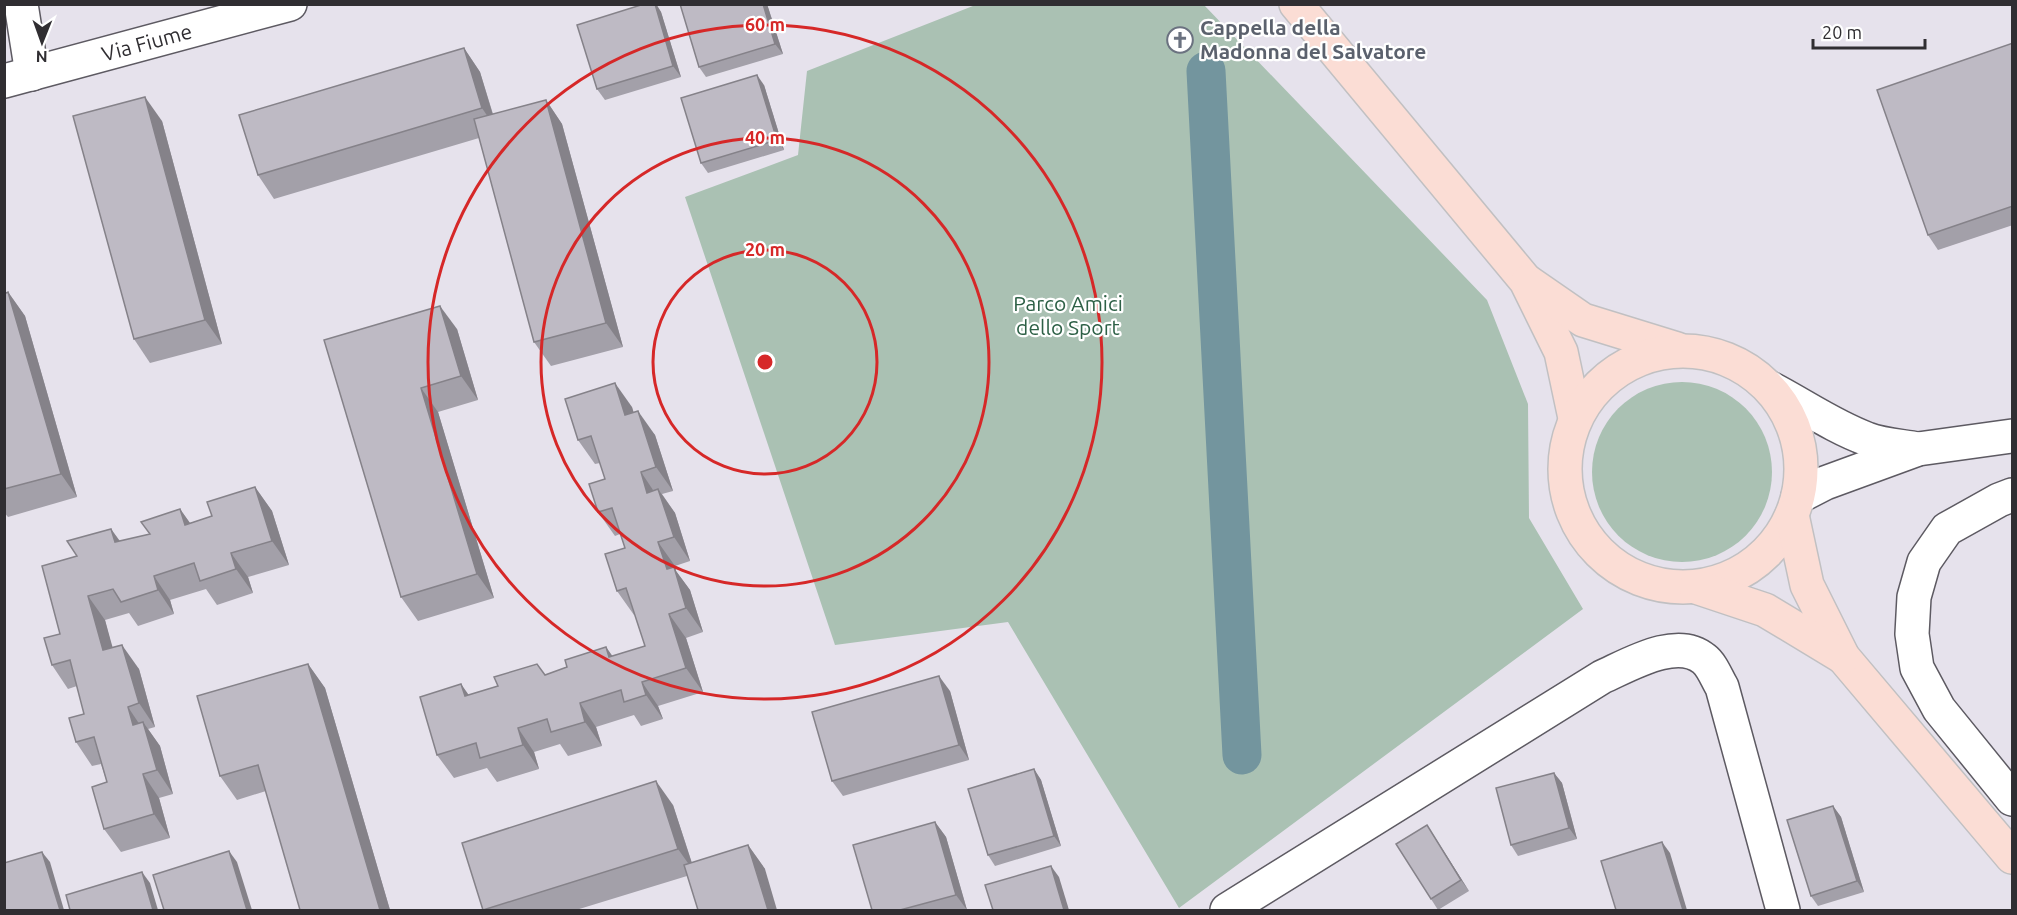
<svg xmlns="http://www.w3.org/2000/svg" width="2017" height="915" font-family="Ubuntu,sans-serif">
	<style>
		.green { fill: #aac1b3 }
		.lines { fill: none; stroke-linecap: round; stroke-linejoin: round }
		.canal { stroke: #73959e; stroke-width: 39 }
		.minor-casing { stroke: #5d5a62; stroke-width: 36 }
		.major-casing { stroke: #c1c0c2; stroke-width: 36 }
		.minor { stroke: #fff; stroke-width: 33 }
		.major { stroke: #fbddd5; stroke-width: 33 }
		.wall { fill: #a3a0a9 }
		.shaded-wall { fill: #858289 }
		.building { fill: #bebac4; stroke: #858289; stroke-width: 1.5 }
		.ring { fill: none; stroke: #d62828; stroke-width: 3 }
		.labels { text-anchor: middle; stroke-width: 4.5; stroke-linejoin: round; paint-order: stroke }
		.worship-label { font-size: 21px; font-weight: bold; fill: #5b616d; stroke: #fff; text-anchor: start }
		.street-label { font-size: 21px; fill: #302e32; stroke: #fff }
		.park-label { font-size: 21px; fill: #2d6046; stroke: #fff }
		.centre { fill: #d62828; stroke: #fff; stroke-width: 3 }
		.ring-label { font-size: 18px; text-anchor: middle; font-weight: bold; fill: #d62828; stroke: #fff; stroke-width: 4.5; stroke-linejoin: round; paint-order: stroke }
	</style>
	<rect width="100%" height="100%" fill="#e6e2ec"/>
	<g class="green">
		<path d="M978 4 1204 5 1487 300 1528 404 1529 518 1583 609 1179 908 1008 622 835 645 685 197 798 155 807 71Z"/>
		<circle cx="1682" cy="472" r="90"/>
	</g>
	<g class="lines">
		<path class="canal" d="M1206 71 1242 755"/>
		<g class="minor-casing">
			<g id="minor">
				<path d="M21 4 32 74"/>
				<path d="M4 81 290 4"/>
				<path d="M1770 388C1803 405 1832 426 1867 439 1882 445 1901 446 1918 449"/>
				<path d="M2012 495 1999 500 1947 529 1924 562 1914 597 1912 634 1917 668 1939 709 2012 799"/>
				<path d="M1798 497 1825 483 1918 449 2012 436"/>
				<path d="M1227 910 1602 677C1629 665 1677 636 1704 659 1712 665 1717 679 1722 687L1783 910"/>
			</g>
		</g>
		<g class="major-casing">
			<g id="major">
				<path d="M1296 4 1526 281 1561 352 1575 418"/>
				<path d="M1528 282 1583 320 1677 349"/>
				<circle cx="1683" cy="469" r="118"/>
				<path d="M1792 515 1807 585 1843 657 2012 857"/>
				<path d="M1696 587 1765 610 1843 657"/>
			</g>
		</g>
		<use href="#minor" class="minor"/>
		<use href="#major" class="major"/>
	</g>
	<g class="wall">
		<path d="M644 4H656L661 12 681 77 605 100 597 89Z"/>
		<path d="M680 4H767L783 54 706 77 699 67Z"/>
		<path d="M2013 43V225L1938 250 1928 235Z"/>
		<path d="M464 48 480 72 493 114 546 100 562 124 623 347 551 366 534 342 479 138 274 199 258 175Z"/>
		<path d="M764 85 784 150 708 173 701 163Z"/>
		<path d="M162 121 222 344 150 363 134 339Z"/>
		<path d="M8 292 25 316 77 497 8 517 4 512V294Z"/>
		<path d="M457 329 478 400 438 412 494 598 418 621 401 597 324 340Z"/>
		<path d="M632 407 633 413 655 435 673 491 662 494 675 513 690 561 675 566 676 571 690 590 703 632 686 638 703 692 658 706 663 719 641 726 634 715 596 727 602 746 568 756 560 744 534 752 539 769 497 782 487 768 454 778 437 755 461 684 468 695 545 675 567 667 606 647 612 656 645 646 635 615H634L617 591 625 548 620 534 615 536 598 512 605 479 600 463 595 464 578 440Z"/>
		<path d="M255 487 272 511 289 565 248 577 253 593 217 605 206 589 170 600 174 614 138 626 129 613 105 620 112 648 139 669 155 727 148 729 160 746 173 794 159 798 170 838 121 852 104 829 107 782 101 764 92 766 76 742 84 714 77 686 68 689 52 665 60 634 77 556 111 529 120 541 150 534 180 509 190 523 212 516Z"/>
		<path d="M308 664 325 688 390 910H300L266 791 237 800 220 776Z"/>
		<path d="M950 691 969 760 843 796 832 781Z"/>
		<path d="M1034 769 1041 780 1061 846 995 866 988 855Z"/>
		<path d="M1554 773 1562 783 1577 839 1518 856 1511 845Z"/>
		<path d="M673 805 692 863 748 845 765 869 687 876 576 910H483Z"/>
		<path d="M1833 806 1841 817 1864 892 1818 906 1811 896Z"/>
		<path d="M935 822 946 837 967 910H872Z"/>
		<path d="M1434 836 1469 891 1438 910 1431 899Z"/>
	</g>
	<g class="shaded-wall">
		<path d="M655 4H656L661 12 681 77 673 66Z"/>
		<path d="M763 4H767L783 54 775 44Z"/>
		<path d="M464 48 480 72 498 132 482 108Z"/>
		<path d="M757 75 764 85 784 150 777 140Z"/>
		<path d="M145 97 162 121 222 344 205 320Z"/>
		<path d="M546 100 562 124 623 347 606 323Z"/>
		<path d="M8 292 25 316 77 497 61 474Z"/>
		<path d="M440 306 457 329 478 400 461 376Z"/>
		<path d="M615 383 632 407 642 439 625 415Z"/>
		<path d="M421 388 438 412 494 598 477 574Z"/>
		<path d="M638 411 655 435 673 491 656 467Z"/>
		<path d="M641 472 657 496 647 493Z"/>
		<path d="M255 487 272 511 289 565 272 541Z"/>
		<path d="M658 489 675 513 690 561 674 537Z"/>
		<path d="M180 509 197 533 185 525Z"/>
		<path d="M111 529 128 553 115 542Z"/>
		<path d="M658 542 675 566 676 571 690 590 703 632 686 608 667 569Z"/>
		<path d="M231 553 248 577 253 593 236 569Z"/>
		<path d="M154 576 170 600 174 614 158 590Z"/>
		<path d="M88 596 105 620 120 674 103 650Z"/>
		<path d="M669 614 686 638 703 692 686 668Z"/>
		<path d="M122 645 139 669 155 727 139 703Z"/>
		<path d="M606 647 623 671 609 657Z"/>
		<path d="M308 664 325 688 390 910H380Z"/>
		<path d="M939 676 950 691 969 760 959 745Z"/>
		<path d="M642 682 658 706 663 719 646 695Z"/>
		<path d="M461 684 478 708 465 696Z"/>
		<path d="M580 703 596 727 602 746 585 722Z"/>
		<path d="M128 707 144 731 133 725Z"/>
		<path d="M143 722 160 746 173 794 157 770Z"/>
		<path d="M518 728 534 752 539 769 523 745Z"/>
		<path d="M1034 769 1041 780 1061 846 1054 836Z"/>
		<path d="M1554 773 1562 783 1577 839 1569 828Z"/>
		<path d="M143 774 159 798 170 838 154 814Z"/>
		<path d="M656 781 673 805 695 873 678 849Z"/>
		<path d="M1833 806 1841 817 1864 892 1857 881Z"/>
		<path d="M935 822 946 837 967 910 956 895Z"/>
		<path d="M1427 825 1469 891 1461 880Z"/>
		<path d="M1662 842 1670 853 1687 910H1683Z"/>
		<path d="M748 845 765 869 777 910H768Z"/>
		<path d="M229 851 237 862 252 910H247Z"/>
		<path d="M42 852 50 862 64 910H60Z"/>
		<path d="M1051 866 1059 877 1069 910H1064Z"/>
		<path d="M142 872 150 883 158 910H153Z"/>
	</g>
	<g class="building">
		<path d="M644 4H655L673 66 597 89 577 25Z"/>
		<path d="M680 4H763L775 44 699 67Z"/>
		<path d="M2013 43V206L1928 235 1877 90Z"/>
		<path d="M464 48 482 108 258 175 239 115Z"/>
		<path d="M757 75 777 140 701 163 681 98Z"/>
		<path d="M145 97 205 320 134 339 73 116Z"/>
		<path d="M546 100 606 323 534 342 474 119Z"/>
		<path d="M8 292 61 474 4 489V294Z"/>
		<path d="M440 306 461 376 421 388 477 574 401 597 324 340Z"/>
		<path d="M615 383 625 415 638 411 656 467 641 472 647 493 658 489 674 537 658 542 667 569 674 567 686 608 669 614 686 668 642 682 646 695 624 702 621 690 580 703 585 722 551 732 547 719 518 728 523 745 480 758 476 743 437 755 420 697 461 684 465 696 498 686 494 677 537 664 545 675 567 667 565 660 606 647 609 657 645 646 626 588 617 591 605 554 625 548 612 508 598 512 589 484 605 479 591 436 578 440 565 399Z"/>
		<path d="M255 487 272 541 231 553 236 569 200 581 194 563 154 576 158 590 121 602 113 589 88 596 103 650 122 645 139 703 128 707 133 725 143 722 157 770 143 774 154 814 104 829 92 787 107 782 94 737 76 742 69 718 84 714 70 660 52 665 44 638 60 634 42 566 77 556 67 541 111 529 115 542 150 534 141 522 180 509 185 525 212 516 207 502Z"/>
		<path d="M308 664 380 910H300L258 765 220 776 197 696Z"/>
		<path d="M939 676 959 745 832 781 812 712Z"/>
		<path d="M1034 769 1054 836 988 855 968 789Z"/>
		<path d="M1554 773 1569 828 1511 845 1496 788Z"/>
		<path d="M656 781 678 849 483 910 462 843Z"/>
		<path d="M1833 806 1857 881 1811 896 1787 820Z"/>
		<path d="M935 822 956 895 900 910H872L853 845Z"/>
		<path d="M1427 825 1461 880 1431 899 1396 844Z"/>
		<path d="M1662 842 1683 910H1616L1601 861Z"/>
		<path d="M748 845 768 910H698L684 865Z"/>
		<path d="M229 851 247 910H164L153 875Z"/>
		<path d="M42 852 60 910H4V863Z"/>
		<path d="M1051 866 1064 910H993L985 885Z"/>
		<path d="M142 872 153 910H70L66 895Z"/>
	</g>
	<g class="ring">
		<circle cx="765" cy="362" r="112"/>
		<circle cx="765" cy="362" r="224"/>
		<circle cx="765" cy="362" r="337"/>
	</g>
	<defs>
		<g id="church-ring" transform="scale(1.35)"><circle r="9.5" fill="#fff" stroke="#6b7280" stroke-width="1.5"/><path d="M-1.2-6h2.4v3.5h3.3v2.4h-3.3V6h-2.4V-.1h-3.3v-2.4h3.3Z" fill="#6b7280"/></g>
	</defs>
	<g fill-rule="evenodd">
		<use href="#church-ring" x="1180" y="40"/>
	</g>
	<g class="labels">
		<g class="worship-label">
			<text x="1200" y="35">Cappella della<tspan x="1200" dy="24">Madonna del Salvatore</tspan></text>
		</g>
		<g class="street-label">
			<text transform="translate(147 43) rotate(-15)" y="7">Via Fiume</text>
		</g>
		<g class="park-label">
			<text x="1068" y="311">Parco Amici<tspan x="1068" dy="24">dello Sport</tspan></text>
		</g>
	</g>
	<circle cx="765" cy="362" r="9" class="centre"/>
	<g class="ring-label">
		<text x="765" y="31">60 m</text>
		<text x="765" y="144">40 m</text>
		<text x="765" y="256">20 m</text>
	</g>
	<rect width="2017" height="915" fill="none" stroke="#302e32" stroke-width="12"/>
	<g transform="translate(42 42) rotate(181)" stroke="#ffffff" stroke-width="4.5" paint-order="stroke">
	<path d="M0-4.5L10 22L0 15L-10 22Z" fill="#302e32"/>
	<text y="-9" font-size="16" font-weight="bold" text-anchor="middle" fill="#302e32">N</text>
	</g>
	<path d="M1813 39v9h112v-9" fill="none" stroke="#302e32" stroke-width="3"/>
	<text x="1822" y="39" font-size="18" fill="#302e32" stroke="#ffffff" stroke-width="4.5" paint-order="stroke">20 m</text>
</svg>
